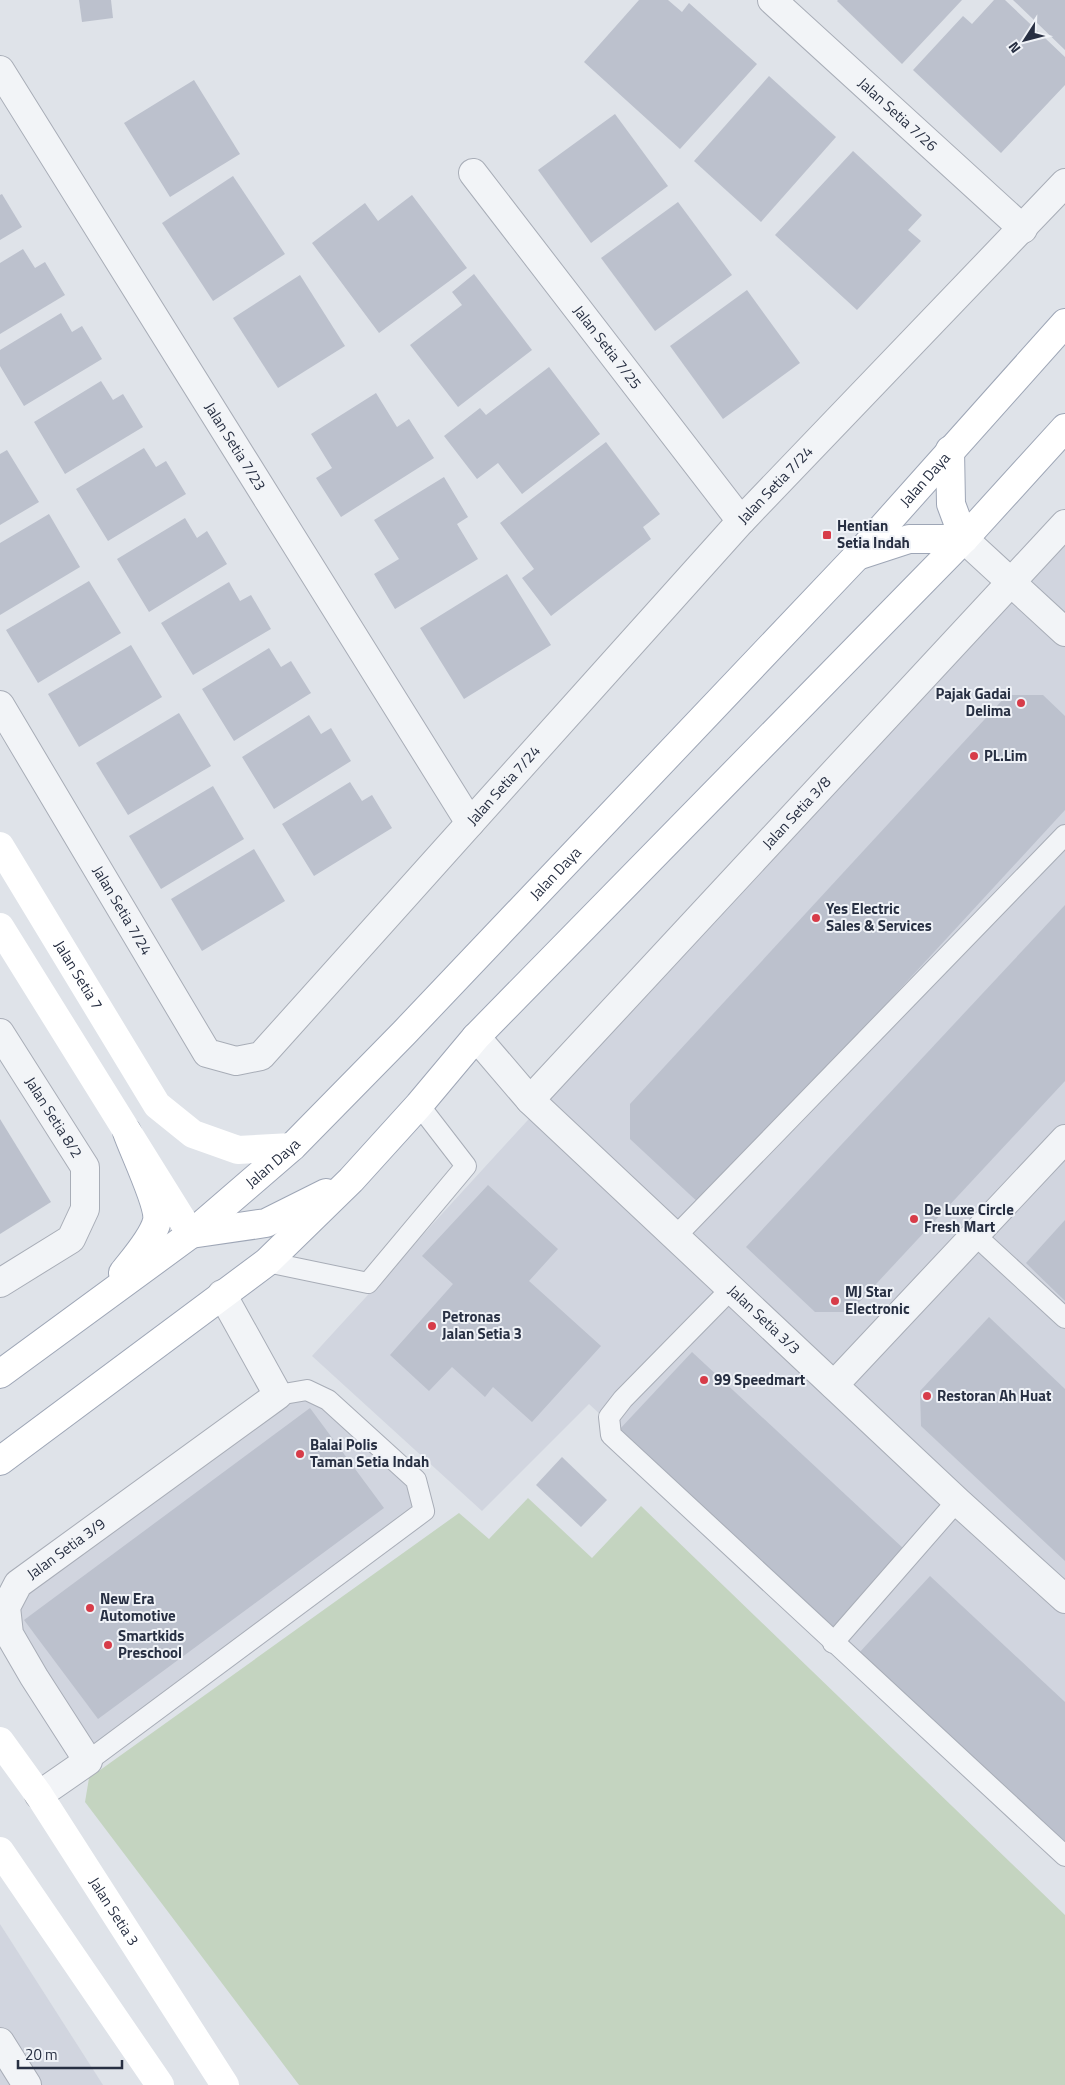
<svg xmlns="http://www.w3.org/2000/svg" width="1065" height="2085" font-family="'Titillium Web',sans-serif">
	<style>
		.built { fill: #d1d5df }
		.green { fill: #c4d4c0 }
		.building { fill: #bcc1cd }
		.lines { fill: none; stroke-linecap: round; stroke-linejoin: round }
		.lane-casing { stroke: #a8adb7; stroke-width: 22 }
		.street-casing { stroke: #a8adb7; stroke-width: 30 }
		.primary-casing { stroke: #9ea6b6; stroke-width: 30 }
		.lane { stroke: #f2f4f7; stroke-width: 20 }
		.street { stroke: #f2f4f7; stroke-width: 28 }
		.secondary { stroke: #fff; stroke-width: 28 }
		.primary { stroke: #fff; stroke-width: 28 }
		.poi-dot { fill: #d73c49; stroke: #eff2f7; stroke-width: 2 }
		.labels { text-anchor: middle; stroke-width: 4; stroke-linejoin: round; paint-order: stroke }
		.street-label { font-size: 15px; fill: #272f42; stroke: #eff2f7 }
		.poi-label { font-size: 15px; font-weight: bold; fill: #272f42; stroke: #eff2f7; text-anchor: start }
	</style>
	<rect width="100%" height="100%" fill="#dfe3e9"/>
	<g class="built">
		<path d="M1065 545V1845L589 1404 482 1511 312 1356 559 1086Z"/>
		<path d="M309 1381 422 1476 432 1516 81 1775 0 1594Z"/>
		<path d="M0 1924 103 2085H0Z"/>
	</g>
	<path class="green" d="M528 1498 592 1558 641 1506 1065 1915V2085H299L85 1802 89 1778 459 1513 489 1539Z"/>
	<g class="building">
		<path d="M79 0H111L113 18 82 22Z"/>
		<path d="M639 0H668L682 12 689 3 757 64 680 149 584 62Z"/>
		<path d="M838 0H962L902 64 837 1Z"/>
		<path d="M994 0H1005L1065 57V85L1001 153 913 70 963 16 972 24Z"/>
		<path d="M1013 0H1065V50L1035 21Z"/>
		<path d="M769 76 836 137 761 222 694 161Z"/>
		<path d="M194 80 240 154 170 197 124 123Z"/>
		<path d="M615 114 668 186 591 243 538 170Z"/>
		<path d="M853 151 922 215 908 230 921 241 857 310 775 235Z"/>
		<path d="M233 176 285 254 213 301 162 223Z"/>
		<path d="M2 194 22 227 0 240V195Z"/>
		<path d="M412 195 467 268 379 333 312 243 365 203 378 221Z"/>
		<path d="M678 202 732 275 655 331 601 258Z"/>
		<path d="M23 249 35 268 45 262 65 295 0 334V263Z"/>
		<path d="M474 274 532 350 458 407 410 345 462 305 452 292Z"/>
		<path d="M300 275 345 346 278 388 233 318Z"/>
		<path d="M747 290 800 363 723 419 670 346Z"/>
		<path d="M61 313 72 332 82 326 102 359 24 406 0 366V350Z"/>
		<path d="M549 367 600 434 522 494 498 463 477 479 444 436 480 408 486 415Z"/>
		<path d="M101 381 113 400 123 394 143 427 65 474 34 422Z"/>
		<path d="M376 393 397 427 409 419 434 458 341 517 316 478 332 468 311 434Z"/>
		<path d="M606 442 660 514 643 527 651 539 551 616 522 578 534 569 500 523Z"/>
		<path d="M144 448 156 467 166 461 186 494 108 541 76 489Z"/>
		<path d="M7 450 39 502 0 525V454Z"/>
		<path d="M444 477 468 517 457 524 478 559 395 609 374 574 399 559 374 520Z"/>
		<path d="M49 514 80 567 0 615V543Z"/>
		<path d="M185 518 197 538 207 531 227 564 149 612 117 559Z"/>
		<path d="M507 574 551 645 464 699 420 628Z"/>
		<path d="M89 581 121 633 38 683 6 630Z"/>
		<path d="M229 582 240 601 251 595 271 629 193 675 161 623Z"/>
		<path d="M131 645 162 697 79 747 48 694Z"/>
		<path d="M269 648 281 667 291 661 311 693 234 741 202 689Z"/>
		<path d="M1007 695H1043L1065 716V810L701 1205 630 1139V1104Z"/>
		<path d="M179 713 211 766 128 815 96 763Z"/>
		<path d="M309 715 321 734 331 728 351 761 274 809 242 757Z"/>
		<path d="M350 782 362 801 372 795 392 828 314 876 282 824Z"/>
		<path d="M213 786 244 839 161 889 129 836Z"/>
		<path d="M254 849 285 901 202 951 171 899Z"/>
		<path d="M1065 905V1081L850 1312H815L746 1247Z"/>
		<path d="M0 1119 51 1202 0 1234Z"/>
		<path d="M488 1185 558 1249 529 1281 601 1346 532 1422 493 1387 485 1397 452 1367 429 1391 390 1355 453 1284 422 1256Z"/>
		<path d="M1065 1220V1301L1026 1263Z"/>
		<path d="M989 1317 1065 1389V1561L921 1426 920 1391Z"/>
		<path d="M692 1352 904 1549 831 1629 618 1431Z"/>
		<path d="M310 1408 384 1508 98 1719 24 1620Z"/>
		<path d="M562 1457 607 1500 581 1527 536 1485Z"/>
		<path d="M930 1576 1065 1702V1846L858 1654Z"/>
	</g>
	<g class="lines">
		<g class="lane-casing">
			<g id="lane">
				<path d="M975 1235 1065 1318"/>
				<path d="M675 1237 1065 835"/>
				<path d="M267 1262 368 1283 466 1166 419 1105"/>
				<path d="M732 1288 623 1399 609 1417 611 1435 1065 1856"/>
				<path d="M833 1643 957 1501"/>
				<path d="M88 1761 424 1511 416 1480 328 1400 307 1390 278 1395"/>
			</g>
		</g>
		<g class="street-casing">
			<g id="street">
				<path id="s1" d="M772 0 1023 229"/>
				<path id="s2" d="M0 70 470 823"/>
				<path id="s3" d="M473 173 741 521"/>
				<path d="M964 539 1065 632"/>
				<path id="s4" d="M0 705 207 1053 236 1061 261 1056 741 521 1065 183"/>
				<path id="s5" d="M0 1033 85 1167V1209L71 1239 0 1283"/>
				<path id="s6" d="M476 1037 530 1100 957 1501 1065 1599"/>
				<path id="s7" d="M530 1100 1065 524"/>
				<path d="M834 1385 1065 1139"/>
				<path id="s8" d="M39 1795 88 1761 34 1677 9 1634 6 1607 18 1584 278 1395 222 1294"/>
				<path d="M0 2042 27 2085"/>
			</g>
		</g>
		<g class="primary-casing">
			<g id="primary">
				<path d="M950 450 951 504 964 539"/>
				<path d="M857 556 909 539H964"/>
				<path d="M191 1234 266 1223 326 1193"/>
				<path d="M123 1273C133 1260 153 1238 157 1221 160 1205 133 1150 127 1132"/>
				<path id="s11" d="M0 1374 191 1234 292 1147 404 1033 857 556 1065 323"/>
				<path d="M0 1461 267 1262 351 1180 419 1105 476 1037 964 539 1065 428"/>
			</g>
		</g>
		<use href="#lane" class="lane"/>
		<use href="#street" class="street"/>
		<g class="secondary">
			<path id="s9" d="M0 846 157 1105 193 1134 238 1150 292 1147"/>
			<path d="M0 927 191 1234"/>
			<path id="s10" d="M0 1741 39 1795 225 2085"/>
			<path d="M0 1851 160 2085"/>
		</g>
		<use href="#primary" class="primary"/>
	</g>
	<g class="poi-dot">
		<rect x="822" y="530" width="10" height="10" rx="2.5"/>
		<circle cx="1021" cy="703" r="5"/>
		<circle cx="974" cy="756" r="5"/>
		<circle cx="816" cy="918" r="5"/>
		<circle cx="914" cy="1219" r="5"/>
		<circle cx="835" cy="1301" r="5"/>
		<circle cx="432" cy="1326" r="5"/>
		<circle cx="704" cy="1380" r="5"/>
		<circle cx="927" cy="1396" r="5"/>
		<circle cx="300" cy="1454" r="5"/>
		<circle cx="90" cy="1608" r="5"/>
		<circle cx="108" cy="1645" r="5"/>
	</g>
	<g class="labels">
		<g class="street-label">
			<text dy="5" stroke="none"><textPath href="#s1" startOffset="170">Jalan Setia 7/26</textPath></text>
			<text dy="5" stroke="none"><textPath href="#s3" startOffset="220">Jalan Setia 7/25</textPath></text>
			<text dy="5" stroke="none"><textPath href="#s2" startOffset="444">Jalan Setia 7/23</textPath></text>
			<text dy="5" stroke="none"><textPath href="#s11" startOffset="1290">Jalan Daya</textPath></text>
			<text dy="5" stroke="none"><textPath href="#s4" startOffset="1229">Jalan Setia 7/24</textPath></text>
			<text dy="5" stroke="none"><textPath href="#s4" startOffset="824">Jalan Setia 7/24</textPath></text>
			<text dy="5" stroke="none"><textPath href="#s7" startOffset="392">Jalan Setia 3/8</textPath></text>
			<text dy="5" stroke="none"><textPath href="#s11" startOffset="750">Jalan Daya</textPath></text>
			<text dy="5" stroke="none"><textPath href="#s4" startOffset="239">Jalan Setia 7/24</textPath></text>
			<text dy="5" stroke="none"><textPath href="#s9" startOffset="151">Jalan Setia 7</textPath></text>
			<text dy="5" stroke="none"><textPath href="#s5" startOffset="100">Jalan Setia 8/2</textPath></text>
			<text dy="5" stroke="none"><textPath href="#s11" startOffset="345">Jalan Daya</textPath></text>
			<text dy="5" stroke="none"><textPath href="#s6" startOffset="404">Jalan Setia 3/3</textPath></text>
			<text dy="5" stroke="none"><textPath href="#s8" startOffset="322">Jalan Setia 3/9</textPath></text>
			<text dy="5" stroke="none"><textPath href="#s10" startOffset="205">Jalan Setia 3</textPath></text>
		</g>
		<g class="poi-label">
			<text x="837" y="531">Hentian<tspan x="837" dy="17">Setia Indah</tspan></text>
			<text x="1011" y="699" text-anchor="end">Pajak Gadai<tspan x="1011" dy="17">Delima</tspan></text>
			<text x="984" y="761">PL.Lim</text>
			<text x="826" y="914">Yes Electric<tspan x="826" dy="17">Sales &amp; Services</tspan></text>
			<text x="924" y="1215">De Luxe Circle<tspan x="924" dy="17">Fresh Mart</tspan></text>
			<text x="845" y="1297">MJ Star<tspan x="845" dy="17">Electronic</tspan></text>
			<text x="442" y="1322">Petronas<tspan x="442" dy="17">Jalan Setia 3</tspan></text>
			<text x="714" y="1385">99 Speedmart</text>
			<text x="937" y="1401">Restoran Ah Huat</text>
			<text x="310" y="1450">Balai Polis<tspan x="310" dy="17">Taman Setia Indah</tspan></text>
			<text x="100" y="1604">New Era<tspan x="100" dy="17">Automotive</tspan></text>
			<text x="118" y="1641">Smartkids<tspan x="118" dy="17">Preschool</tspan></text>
		</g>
	</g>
	<g transform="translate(1025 40) rotate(234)" stroke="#eff2f7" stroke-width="4" paint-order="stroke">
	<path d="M0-4L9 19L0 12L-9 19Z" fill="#272f42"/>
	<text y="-8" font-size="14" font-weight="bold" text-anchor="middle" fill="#272f42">N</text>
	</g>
	<path d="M18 2060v8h104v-8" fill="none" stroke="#272f42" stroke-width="2.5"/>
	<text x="25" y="2060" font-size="15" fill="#272f42" stroke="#eff2f7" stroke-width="4" paint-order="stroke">20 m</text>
</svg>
